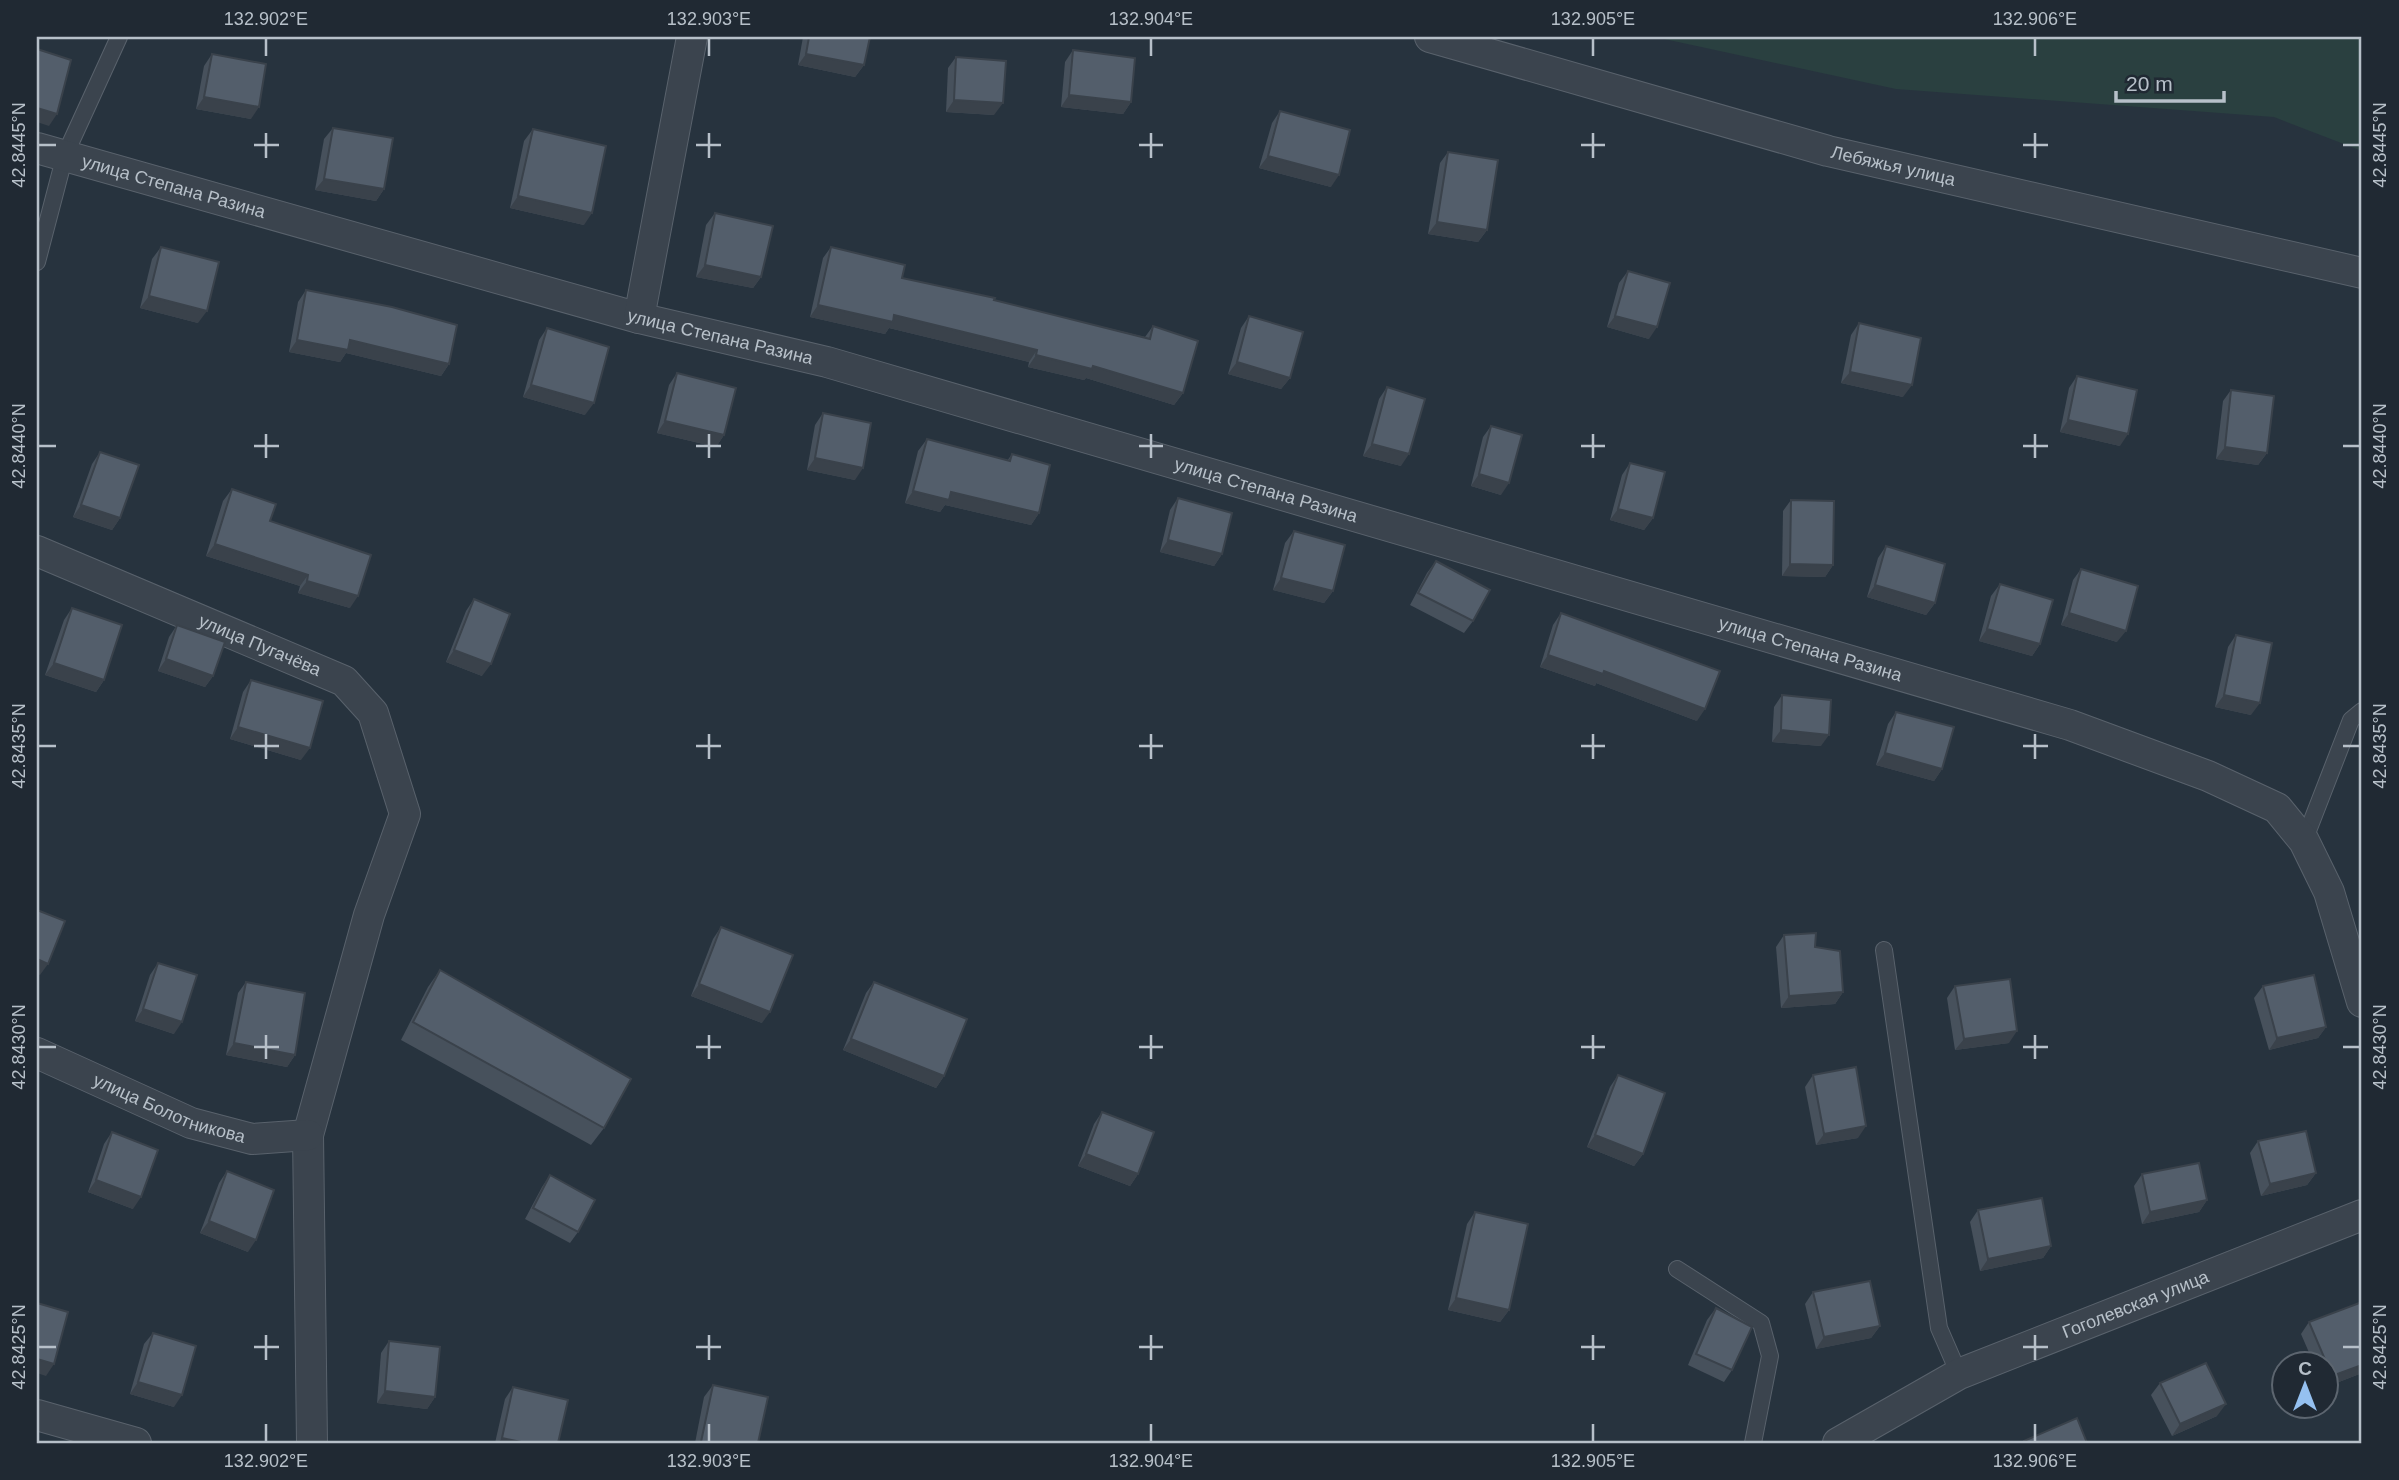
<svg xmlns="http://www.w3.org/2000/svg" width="2399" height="1480" font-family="Helvetica,sans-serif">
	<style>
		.green { fill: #2a4040 }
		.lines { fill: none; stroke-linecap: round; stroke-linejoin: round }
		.service-casing { stroke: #59626c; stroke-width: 18 }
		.minor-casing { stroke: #59626c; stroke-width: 32 }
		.service { stroke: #3b444e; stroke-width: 16 }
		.minor { stroke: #3b444e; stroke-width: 30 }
		.wall { fill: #47515c }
		.shaded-wall { fill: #3a424b }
		.building { fill: #535e6b; stroke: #3a424b; stroke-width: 2 }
		.ticks { fill: none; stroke: #b7c0c9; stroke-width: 2.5 }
		.labels { text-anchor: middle; stroke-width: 5; stroke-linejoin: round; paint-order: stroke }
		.street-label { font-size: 18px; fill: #b7c0c9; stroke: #202933 }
		.neatline { fill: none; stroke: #b7c0c9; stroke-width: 2.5 }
		.ticks-label { font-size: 18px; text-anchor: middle; fill: #b7c0c9 }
	</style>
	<rect width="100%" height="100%" fill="#27333e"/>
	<path class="green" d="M1655 37H2362V151L2274 117 1896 89Z"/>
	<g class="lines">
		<g class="service-casing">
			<g id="service">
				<path d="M37 262 65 155 119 37"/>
				<path d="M2304 841 2351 720 2362 711"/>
				<path d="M1884 950 1939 1328 1959 1374"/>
				<path d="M1677 1269 1761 1323 1770 1356 1753 1443"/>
			</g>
		</g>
		<g class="minor-casing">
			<g id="minor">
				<path id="s1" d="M1430 37 1828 151 2362 273"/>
				<path id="s2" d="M37 148 639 318 827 362 2070 725 2208 776 2277 808 2304 841 2329 892 2362 1002"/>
				<path d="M639 318 692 37"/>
				<path id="s3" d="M37 551 344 681 373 713 405 814 369 915 308 1135 312 1443"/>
				<path id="s4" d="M37 1053 191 1123 252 1139 308 1135"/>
				<path d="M37 1415 136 1443"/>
				<path id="s5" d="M1838 1443 1959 1374 2362 1215"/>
			</g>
		</g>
		<use href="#service" class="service"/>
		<use href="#minor" class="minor"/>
	</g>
	<g class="wall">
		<path d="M803 37H870L864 65 855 77 798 65Z"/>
		<path d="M1073 50 1131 102 1123 114 1061 107 1065 62Z"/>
		<path d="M212 54 251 119 196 109 204 66Z"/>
		<path d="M956 57 994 115 946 112 948 68Z"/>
		<path d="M1280 111 1331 187 1259 168 1272 123Z"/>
		<path d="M333 128 384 189 376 201 315 190 324 139Z"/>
		<path d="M533 129 584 225 510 208 524 141Z"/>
		<path d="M1448 152 1487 230 1478 242 1428 234 1440 163Z"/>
		<path d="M715 213 761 277 753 288 696 277 706 225Z"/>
		<path d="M161 247 198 323 140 308 152 259Z"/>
		<path d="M831 247 902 278 1145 337 1153 326 1183 393 1174 405 1086 378 1084 380 1028 367 1029 362 889 328 885 334 810 317 823 258Z"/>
		<path d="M1628 271 1649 339 1607 327 1619 283Z"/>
		<path d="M306 290 449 364 441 376 346 353 340 362 289 352 298 302Z"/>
		<path d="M1249 316 1290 378 1281 389 1228 374 1241 328Z"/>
		<path d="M1859 323 1903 397 1841 383 1851 335Z"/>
		<path d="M547 328 585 415 523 397 539 340Z"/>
		<path d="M677 373 724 435 716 447 657 433 669 385Z"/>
		<path d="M2077 376 2120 446 2060 432 2069 388Z"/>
		<path d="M1387 387 1401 466 1363 456 1379 399Z"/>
		<path d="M2231 390 2267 453 2258 465 2216 459 2223 401Z"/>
		<path d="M823 413 855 480 807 470 815 425Z"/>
		<path d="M1491 426 1501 495 1471 486 1483 437Z"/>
		<path d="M927 439 1007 461 1012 454 1039 513 1031 525 945 505 940 512 905 503 918 451Z"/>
		<path d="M100 452 120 518 112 530 73 517 92 464Z"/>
		<path d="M1630 463 1653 518 1644 530 1610 520 1622 475Z"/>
		<path d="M232 489 270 521 350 608 298 593 300 586 206 556 223 501Z"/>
		<path d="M1178 498 1222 554 1214 566 1160 552 1170 510Z"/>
		<path d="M1791 500 1833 565 1825 577 1782 576 1783 511Z"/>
		<path d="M1294 531 1333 591 1324 603 1273 590 1285 543Z"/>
		<path d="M1886 546 1935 603 1926 615 1867 597 1878 558Z"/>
		<path d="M1436 561 1473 621 1464 633 1410 605 1427 573Z"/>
		<path d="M2081 569 2117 642 2061 625 2073 580Z"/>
		<path d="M2000 584 2040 644 2032 656 1979 641 1991 596Z"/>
		<path d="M474 599 482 676 446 662 466 611Z"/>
		<path d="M72 608 104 680 96 692 45 675 64 620Z"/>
		<path d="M1561 613 1697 721 1596 683 1595 686 1540 667 1553 625Z"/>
		<path d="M177 625 213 676 205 687 158 671 169 637Z"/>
		<path d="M2236 635 2251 715 2215 707 2228 647Z"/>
		<path d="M251 680 301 760 230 739 243 692Z"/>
		<path d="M1782 695 1821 746 1772 742 1774 707Z"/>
		<path d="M1896 712 1942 769 1934 781 1876 765 1888 724Z"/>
		<path d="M721 927 762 1023 691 996 713 939Z"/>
		<path d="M1784 935 1843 992 1835 1004 1781 1008 1776 947Z"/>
		<path d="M158 963 174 1034 135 1021 150 975Z"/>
		<path d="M440 970 604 1128 591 1145 401 1040 428 987Z"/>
		<path d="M246 982 295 1055 287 1067 226 1055 238 993Z"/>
		<path d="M874 982 944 1076 936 1088 843 1050 866 993Z"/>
		<path d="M1955 986 2009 1043 1955 1050 1947 998Z"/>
		<path d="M2263 986 2326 1027 2318 1038 2269 1050 2254 998Z"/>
		<path d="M1618 1075 1643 1154 1634 1166 1587 1147 1610 1087Z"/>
		<path d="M1813 1075 1858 1138 1816 1145 1805 1087Z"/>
		<path d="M1102 1112 1138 1174 1130 1186 1078 1166 1094 1124Z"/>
		<path d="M112 1132 133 1209 88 1192 104 1144Z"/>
		<path d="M2258 1141 2316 1173 2307 1185 2261 1196 2250 1153Z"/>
		<path d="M227 1171 248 1252 200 1233 219 1183Z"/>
		<path d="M2142 1174 2207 1200 2199 1212 2142 1224 2134 1186Z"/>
		<path d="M550 1175 578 1232 570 1243 525 1219 542 1187Z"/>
		<path d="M1978 1210 2051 1246 2043 1258 1980 1271 1970 1222Z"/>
		<path d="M1475 1212 1509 1310 1500 1322 1448 1310 1467 1224Z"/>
		<path d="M1813 1292 1880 1326 1871 1338 1816 1349 1805 1304Z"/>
		<path d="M1716 1308 1732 1370 1724 1382 1688 1365 1707 1320Z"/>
		<path d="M2309 1322 2362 1373 2326 1387V1364H2314L2301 1334Z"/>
		<path d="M153 1333 174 1407 130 1394 144 1344Z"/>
		<path d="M389 1341 435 1397 427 1409 377 1403 381 1353Z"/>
		<path d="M2160 1383 2217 1416 2172 1436 2151 1395Z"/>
		<path d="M713 1385 758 1443H695L704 1397Z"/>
		<path d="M513 1387 558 1443H495L505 1399Z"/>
	</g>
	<g class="shaded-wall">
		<path d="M806 54 864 65 855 77 798 65Z"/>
		<path d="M1069 95 1131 102 1123 114 1061 107Z"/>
		<path d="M204 97 259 107 251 119 196 109Z"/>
		<path d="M954 100 1003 103 994 115 946 112Z"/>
		<path d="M37 108 57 114 49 126 37 122Z"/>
		<path d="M1268 156 1339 175 1331 187 1259 168Z"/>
		<path d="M324 179 384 189 376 201 315 190Z"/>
		<path d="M518 196 592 213 584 225 510 208Z"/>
		<path d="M1437 222 1487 230 1478 242 1428 234Z"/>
		<path d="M705 265 761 277 753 288 696 277Z"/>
		<path d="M149 296 207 311 198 323 140 308Z"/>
		<path d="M818 305 894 315 1037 350 1029 362 889 328 885 334 810 317Z"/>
		<path d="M1615 316 1657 327 1649 339 1607 327Z"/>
		<path d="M297 340H350L449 364 441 376 346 353 340 362 289 352Z"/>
		<path d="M1036 355 1093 366 1183 393 1174 405 1086 378 1084 380 1028 367Z"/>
		<path d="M1237 362 1290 378 1281 389 1228 374Z"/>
		<path d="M1850 372 1912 385 1903 397 1841 383Z"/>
		<path d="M531 385 594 403 585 415 523 397Z"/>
		<path d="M2068 420 2128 434 2120 446 2060 432Z"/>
		<path d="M665 421 724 435 716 447 657 433Z"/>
		<path d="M1372 444 1409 454 1401 466 1363 456Z"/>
		<path d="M2225 447 2267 453 2258 465 2216 459Z"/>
		<path d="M815 458 863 468 855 480 807 470Z"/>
		<path d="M1479 474 1509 483 1501 495 1471 486Z"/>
		<path d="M913 491 951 492 1039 513 1031 525 945 505 940 512 905 503Z"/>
		<path d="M81 505 120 518 112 530 73 517Z"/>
		<path d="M1618 509 1653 518 1644 530 1610 520Z"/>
		<path d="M1168 540 1222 554 1214 566 1160 552Z"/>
		<path d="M215 544 308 575 300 586 206 556Z"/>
		<path d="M1790 564 1833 565 1825 577 1782 576Z"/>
		<path d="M1281 578 1333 591 1324 603 1273 590Z"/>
		<path d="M307 581 358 596 350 608 298 593Z"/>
		<path d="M1875 585 1935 603 1926 615 1867 597Z"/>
		<path d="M2069 613 2126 631 2117 642 2061 625Z"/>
		<path d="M1987 629 2040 644 2032 656 1979 641Z"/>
		<path d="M454 650 491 664 482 676 446 662Z"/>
		<path d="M1548 655 1604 671 1705 709 1697 721 1596 683 1595 686 1540 667Z"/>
		<path d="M166 659 213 676 205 687 158 671Z"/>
		<path d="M54 663 104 680 96 692 45 675Z"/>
		<path d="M2224 695 2260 703 2251 715 2215 707Z"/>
		<path d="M238 727 310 748 301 760 230 739Z"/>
		<path d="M1781 730 1829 735 1821 746 1772 742Z"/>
		<path d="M1885 753 1942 769 1934 781 1876 765Z"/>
		<path d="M37 959 48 964 40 975 37 974Z"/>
		<path d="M699 984 770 1012 762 1023 691 996Z"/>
		<path d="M1843 992 1835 1004 1781 1008 1789 996Z"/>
		<path d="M143 1009 182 1022 174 1034 135 1021Z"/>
		<path d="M2326 1027 2318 1038 2269 1050 2277 1038Z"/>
		<path d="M2017 1031 2009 1043 1955 1050 1964 1039Z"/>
		<path d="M851 1039 944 1076 936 1088 843 1050Z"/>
		<path d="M234 1043 295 1055 287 1067 226 1055Z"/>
		<path d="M1866 1126 1858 1138 1816 1145 1824 1134Z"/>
		<path d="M1595 1135 1643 1154 1634 1166 1587 1147Z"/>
		<path d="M1086 1154 1138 1174 1130 1186 1078 1166Z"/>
		<path d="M2316 1173 2307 1185 2261 1196 2270 1184Z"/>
		<path d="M96 1180 141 1197 133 1209 88 1192Z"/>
		<path d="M2207 1200 2199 1212 2142 1224 2150 1212Z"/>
		<path d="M209 1221 256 1240 248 1252 200 1233Z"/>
		<path d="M2051 1246 2043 1258 1980 1271 1988 1259Z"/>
		<path d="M1456 1298 1509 1310 1500 1322 1448 1310Z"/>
		<path d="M1880 1326 1871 1338 1816 1349 1824 1337Z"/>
		<path d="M37 1359 54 1364 46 1376 37 1373Z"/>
		<path d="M2362 1365V1373L2326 1387V1385L2332 1376Z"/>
		<path d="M138 1382 182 1395 174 1407 130 1394Z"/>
		<path d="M385 1391 435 1397 427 1409 377 1403Z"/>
		<path d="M2226 1404 2217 1416 2172 1436 2180 1424Z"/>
		<path d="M502 1438 526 1443H498Z"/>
	</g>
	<g class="building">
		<path d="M809 37H870L864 65 806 54Z"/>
		<path d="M37 49 71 60 57 114 37 108Z"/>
		<path d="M1073 50 1135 58 1131 102 1069 95Z"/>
		<path d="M212 54 266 64 259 107 204 97Z"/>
		<path d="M956 57 1006 61 1003 103 954 100Z"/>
		<path d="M1280 111 1350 130 1339 175 1268 156Z"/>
		<path d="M333 128 393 138 384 189 324 179Z"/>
		<path d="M533 129 606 146 592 213 518 196Z"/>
		<path d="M1448 152 1498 160 1487 230 1437 222Z"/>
		<path d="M715 213 773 226 761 277 705 265Z"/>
		<path d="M161 247 219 262 207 311 149 296Z"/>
		<path d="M831 247 905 265 902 278 995 298 994 300 1150 339 1153 326 1198 341 1183 393 1093 366 1092 369 1036 355 1037 350 894 315 893 322 818 305Z"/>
		<path d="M1628 271 1670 283 1657 327 1615 316Z"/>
		<path d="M306 290 392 307 457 325 449 364 350 340 348 350 297 340Z"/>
		<path d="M1249 316 1303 332 1290 378 1237 362Z"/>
		<path d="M1859 323 1921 338 1912 385 1850 372Z"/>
		<path d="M547 328 609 347 594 403 531 385Z"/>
		<path d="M677 373 736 388 724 435 665 421Z"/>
		<path d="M2077 376 2137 390 2128 434 2068 420Z"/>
		<path d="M1387 387 1425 399 1409 454 1372 444Z"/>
		<path d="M2231 390 2274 396 2267 453 2225 447Z"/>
		<path d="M823 413 871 423 863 468 815 458Z"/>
		<path d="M1491 426 1522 435 1509 483 1479 474Z"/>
		<path d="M927 439 1010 461 1012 454 1050 465 1039 513 951 492 949 500 913 491Z"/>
		<path d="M100 452 139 465 120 518 81 505Z"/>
		<path d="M1630 463 1665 472 1653 518 1618 509Z"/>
		<path d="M232 489 276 504 270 521 371 555 358 596 307 581 308 575 215 544Z"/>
		<path d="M1178 498 1232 513 1222 554 1168 540Z"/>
		<path d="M1791 500 1834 501 1833 565 1790 564Z"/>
		<path d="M1294 531 1345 545 1333 591 1281 578Z"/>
		<path d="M1886 546 1945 564 1935 603 1875 585Z"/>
		<path d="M1436 561 1490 590 1473 621 1418 593Z"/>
		<path d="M2081 569 2138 586 2126 631 2069 613Z"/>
		<path d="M2000 584 2053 600 2040 644 1987 629Z"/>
		<path d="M474 599 510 614 491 664 454 650Z"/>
		<path d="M72 608 122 625 104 680 54 663Z"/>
		<path d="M1561 613 1720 671 1705 709 1604 671 1603 674 1548 655Z"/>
		<path d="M177 625 225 642 213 676 166 659Z"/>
		<path d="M2236 635 2272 643 2260 703 2224 695Z"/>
		<path d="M251 680 323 701 310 748 238 727Z"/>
		<path d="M1782 695 1831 700 1829 735 1781 730Z"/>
		<path d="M1896 712 1954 727 1942 769 1885 753Z"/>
		<path d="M37 910 65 921 48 964 37 959Z"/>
		<path d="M721 927 793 955 770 1012 699 984Z"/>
		<path d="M1816 933 1815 947 1840 951 1843 992 1789 996 1784 935Z"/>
		<path d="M158 963 197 975 182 1022 143 1009Z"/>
		<path d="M440 970 631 1079 604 1128 413 1022Z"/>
		<path d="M2314 975 2326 1027 2277 1038 2263 986Z"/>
		<path d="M2010 979 2017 1031 1964 1039 1955 986Z"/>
		<path d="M246 982 305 993 295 1055 234 1043Z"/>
		<path d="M874 982 967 1019 944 1076 851 1039Z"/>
		<path d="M1856 1067 1866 1126 1824 1134 1813 1075Z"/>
		<path d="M1618 1075 1665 1093 1643 1154 1595 1135Z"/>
		<path d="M1102 1112 1154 1132 1138 1174 1086 1154Z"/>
		<path d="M2306 1131 2316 1173 2270 1184 2258 1141Z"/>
		<path d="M112 1132 158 1150 141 1197 96 1180Z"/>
		<path d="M2199 1163 2207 1200 2150 1212 2142 1174Z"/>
		<path d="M227 1171 274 1190 256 1240 209 1221Z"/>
		<path d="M550 1175 595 1200 578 1232 533 1208Z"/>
		<path d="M2042 1198 2051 1246 1988 1259 1978 1210Z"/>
		<path d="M1475 1212 1528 1224 1509 1310 1456 1298Z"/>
		<path d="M1870 1281 1880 1326 1824 1337 1813 1292Z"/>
		<path d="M2362 1302V1365L2332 1376 2309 1322Z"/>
		<path d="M37 1303 68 1312 54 1364 37 1359Z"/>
		<path d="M1716 1308 1752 1327 1732 1370 1696 1354Z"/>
		<path d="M153 1333 196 1346 182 1395 138 1382Z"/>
		<path d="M389 1341 440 1347 435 1397 385 1391Z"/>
		<path d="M2206 1363 2226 1404 2180 1424 2160 1383Z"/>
		<path d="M713 1385 768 1397 758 1443H707L701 1442Z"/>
		<path d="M513 1387 568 1400 558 1443H526L502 1438Z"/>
		<path d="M2077 1418 2087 1443H2025L2024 1441Z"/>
	</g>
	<path class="ticks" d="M266 38V56M709 38V56M1151 38V56M1593 38V56M2035 38V56M266 133V158M709 133V158M1151 133V158M1593 133V158M2035 133V158M38 145H56M254 145H279M696 145H721M1139 145H1163M1581 145H1605M2023 145H2048M2343 145H2360M266 434V458M709 434V458M1151 434V458M1593 434V458M2035 434V458M38 446H56M254 446H279M696 446H721M1139 446H1163M1581 446H1605M2023 446H2048M2343 446H2360M266 734V759M709 734V759M1151 734V759M1593 734V759M2035 734V759M38 746H56M254 746H279M696 746H721M1139 746H1163M1581 746H1605M2023 746H2048M2343 746H2360M266 1035V1059M709 1035V1059M1151 1035V1059M1593 1035V1059M2035 1035V1059M38 1047H56M254 1047H279M696 1047H721M1139 1047H1163M1581 1047H1605M2023 1047H2048M2343 1047H2360M266 1335V1360M709 1335V1360M1151 1335V1360M1593 1335V1360M2035 1335V1360M38 1347H56M254 1347H279M696 1347H721M1139 1347H1163M1581 1347H1605M2023 1347H2048M2343 1347H2360M266 1424V1442M709 1424V1442M1151 1424V1442M1593 1424V1442M2035 1424V1442"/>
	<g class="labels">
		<g class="street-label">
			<text dy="6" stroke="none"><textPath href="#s1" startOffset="481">Лебяжья улица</textPath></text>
			<text dy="6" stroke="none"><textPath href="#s2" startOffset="142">улица Степана Разина</textPath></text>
			<text dy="6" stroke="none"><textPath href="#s2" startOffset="709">улица Степана Разина</textPath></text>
			<text dy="6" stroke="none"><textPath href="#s2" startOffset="1276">улица Степана Разина</textPath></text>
			<text dy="6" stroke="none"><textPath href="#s3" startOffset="242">улица Пугачёва</textPath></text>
			<text dy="6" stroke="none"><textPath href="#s2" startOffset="1843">улица Степана Разина</textPath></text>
			<text dy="6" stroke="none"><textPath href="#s4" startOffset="144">улица Болотникова</textPath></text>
			<text dy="6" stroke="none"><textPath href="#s5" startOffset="329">Гоголевская улица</textPath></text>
		</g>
	</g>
	<rect width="2399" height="1480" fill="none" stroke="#202933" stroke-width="77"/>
	<g transform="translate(2305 1385)"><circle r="33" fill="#202933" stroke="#5c656f" stroke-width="2"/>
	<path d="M0-5L12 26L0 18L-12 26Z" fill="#95c0f0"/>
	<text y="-10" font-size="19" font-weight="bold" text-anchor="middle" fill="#b7c0c9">С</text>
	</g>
	<path d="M2116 91v10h108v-10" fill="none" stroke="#b7c0c9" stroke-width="3.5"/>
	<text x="2126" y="91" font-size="21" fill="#b7c0c9" stroke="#202933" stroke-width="5" paint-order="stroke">20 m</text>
	<rect x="38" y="38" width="2322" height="1404" class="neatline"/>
	<g class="ticks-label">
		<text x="266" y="25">132.902°E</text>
		<text x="709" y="25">132.903°E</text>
		<text x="1151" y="25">132.904°E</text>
		<text x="1593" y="25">132.905°E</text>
		<text x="2035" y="25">132.906°E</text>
		<text transform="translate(19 145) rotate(-90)" y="6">42.8445°N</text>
		<text transform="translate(2380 145) rotate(-90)" y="6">42.8445°N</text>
		<text transform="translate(19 446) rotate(-90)" y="6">42.8440°N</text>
		<text transform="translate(2380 446) rotate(-90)" y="6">42.8440°N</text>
		<text transform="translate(19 746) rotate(-90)" y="6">42.8435°N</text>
		<text transform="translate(2380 746) rotate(-90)" y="6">42.8435°N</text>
		<text transform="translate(19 1047) rotate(-90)" y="6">42.8430°N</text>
		<text transform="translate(2380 1047) rotate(-90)" y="6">42.8430°N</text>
		<text transform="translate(19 1347) rotate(-90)" y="6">42.8425°N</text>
		<text transform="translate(2380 1347) rotate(-90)" y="6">42.8425°N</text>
		<text x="266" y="1467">132.902°E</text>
		<text x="709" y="1467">132.903°E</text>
		<text x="1151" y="1467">132.904°E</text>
		<text x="1593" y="1467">132.905°E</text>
		<text x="2035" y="1467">132.906°E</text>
	</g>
</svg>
